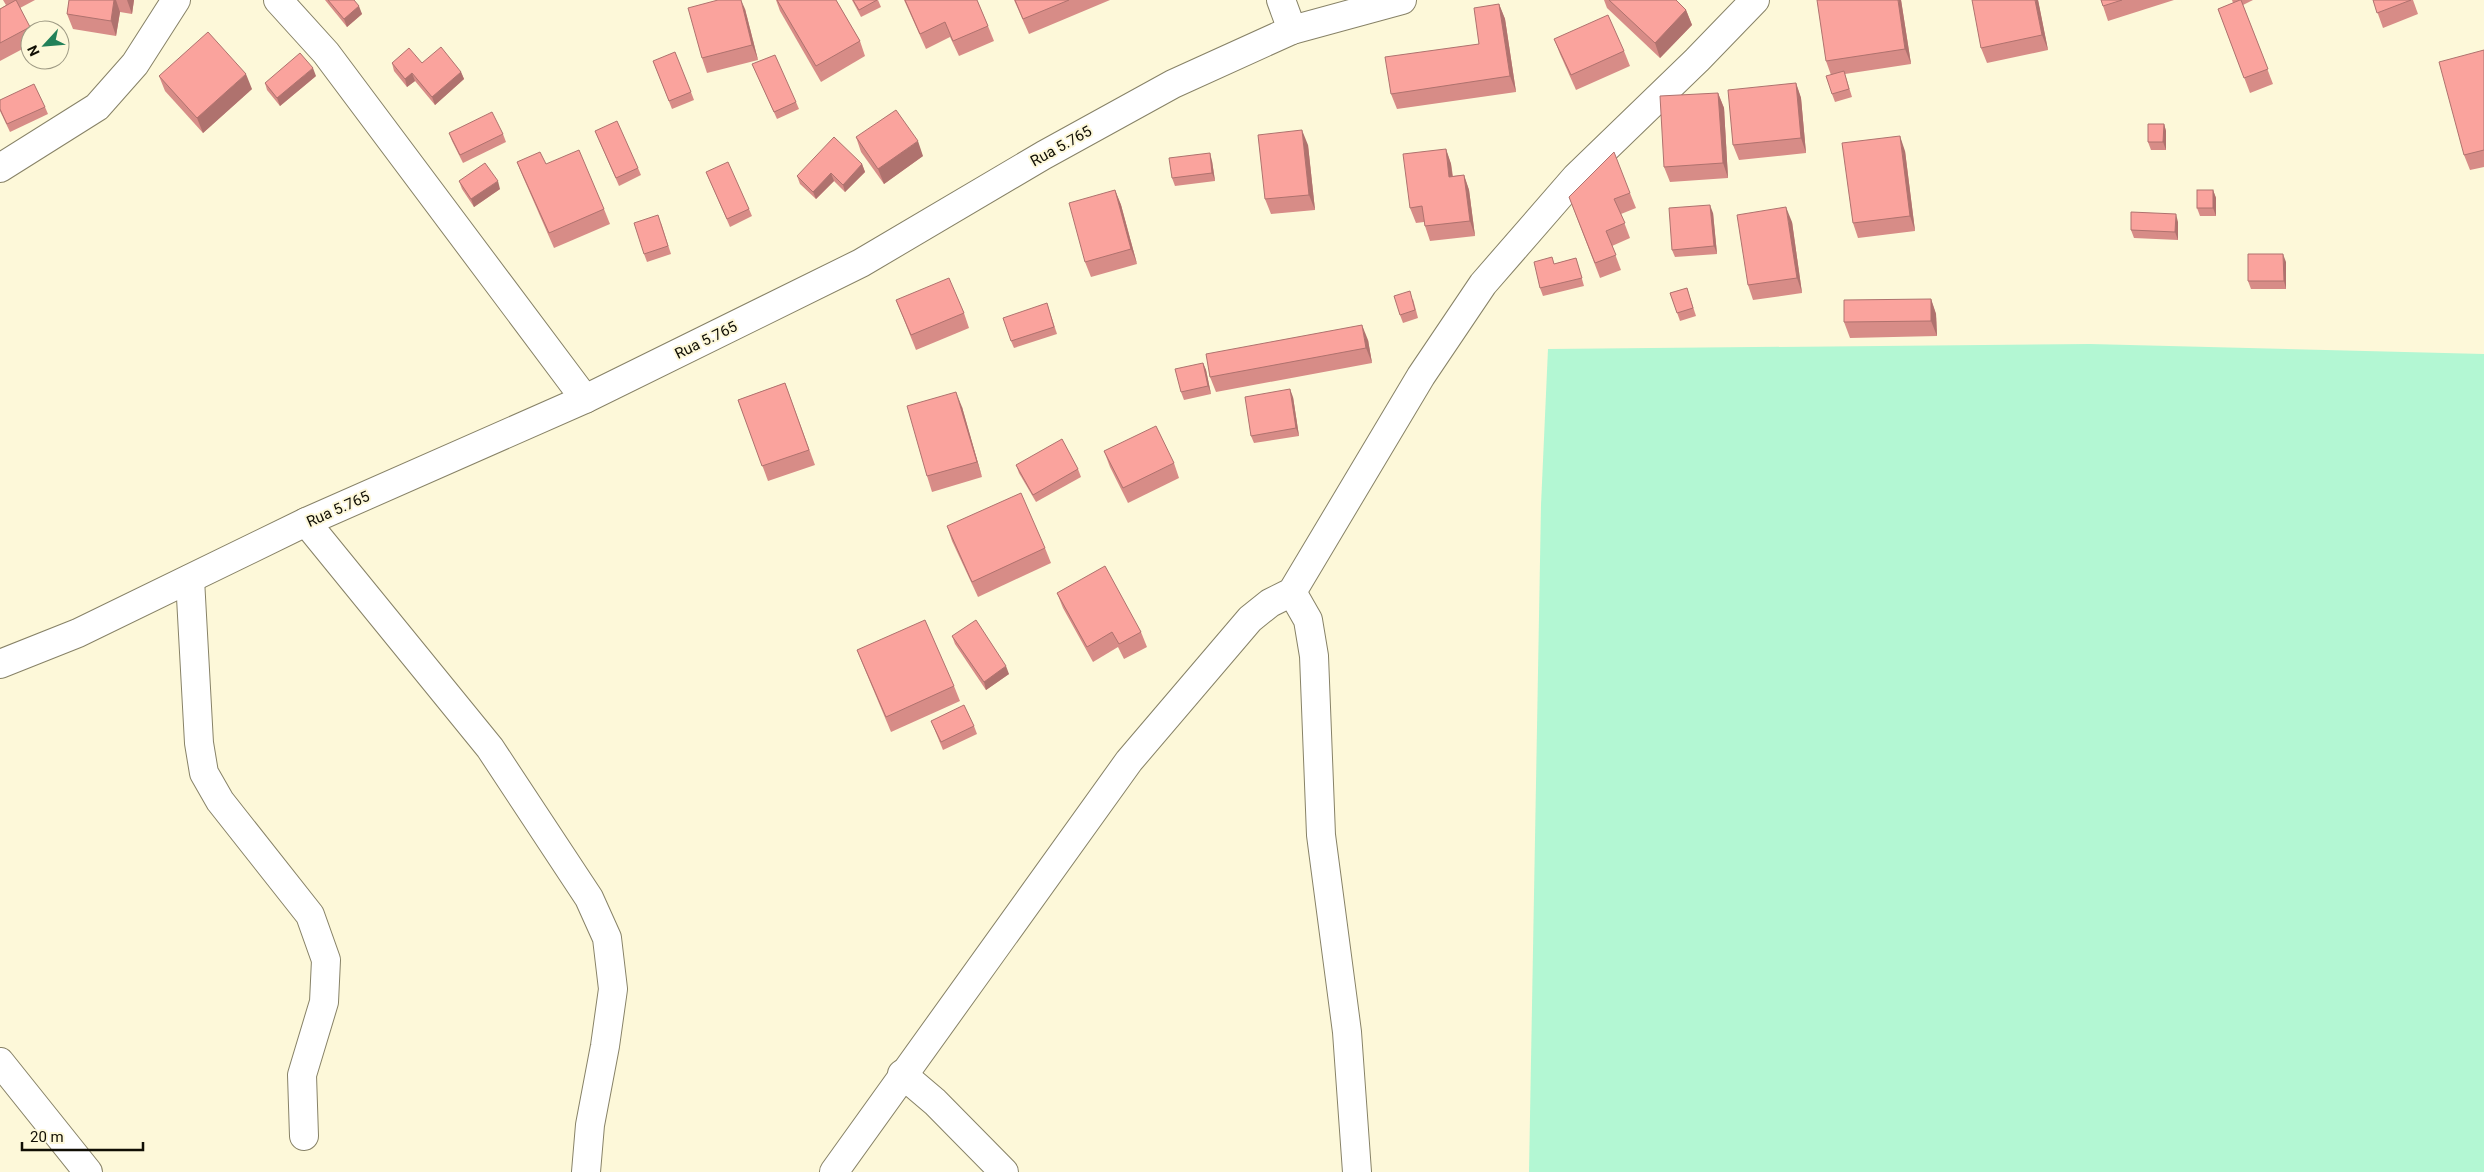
<svg xmlns="http://www.w3.org/2000/svg" width="2484" height="1172" font-family="Roboto,sans-serif">
	<style>
		.green { fill: #b3f7d3 }
		.lines { fill: none; stroke-linecap: round; stroke-linejoin: round }
		.street-casing { stroke: #878267; stroke-width: 30 }
		.street { stroke: #fff; stroke-width: 28 }
		.wall { fill: #d78c87 }
		.shaded-wall { fill: #af726e }
		.building { fill: #faa39d; stroke: #af726e }
		.labels { text-anchor: middle; stroke-width: 4; stroke-linejoin: round; paint-order: stroke }
		.street-label { font-size: 15px; fill: #100e04; stroke: #fdf8d9 }
	</style>
	<rect width="100%" height="100%" fill="#fdf8d9"/>
	<path class="green" d="M2090 344 2484 354V1172H1529L1541 505 1548 349Z"/>
	<g class="lines">
		<g class="street-casing">
			<g id="street">
				<path d="M278 0 326 53 585 399"/>
				<path d="M1281 0 1292 30"/>
				<path d="M0 168 97 107 135 64 176 0"/>
				<path d="M306 522 490 748 589 898 607 938 613 989 605 1046 590 1125 586 1172"/>
				<path d="M190 579 199 743 204 773 220 801 310 915 326 960 324 1002 302 1075 304 1136"/>
				<path d="M1292 592 1308 620 1314 656 1321 835 1347 1032 1357 1172"/>
				<path d="M0 664 78 633 306 522 585 399 861 263 1044 155 1173 84 1292 30 1402 0"/>
				<path d="M0 1062 88 1172"/>
				<path d="M902 1074 935 1102 1004 1172"/>
				<path d="M834 1172 1129 761 1250 619 1270 603 1292 592 1421 376 1483 284 1576 177 1697 60 1755 0"/>
			</g>
		</g>
		<use href="#street" class="street"/>
	</g>
	<g class="wall">
		<path d="M3 0H35L20 8 31 30H30V45L0 61V9L6 5Z"/>
		<path d="M69 0H134L132 14 120 12 116 36 73 29 67 14Z"/>
		<path d="M325 0H354L362 14 347 27Z"/>
		<path d="M776 0H836L860 41 865 56 821 82 780 11Z"/>
		<path d="M852 0H878L881 7 861 17Z"/>
		<path d="M904 0H977L988 26 994 41 959 56 950 37 926 49Z"/>
		<path d="M1014 0H1110L1029 34Z"/>
		<path d="M1604 0H1676L1686 10 1692 25 1660 58 1607 8Z"/>
		<path d="M1901 0 1911 64 1845 74 1852 97 1835 102 1832 94 1831 75 1826 61Z"/>
		<path d="M2038 0 2048 50 1987 63 1981 48Z"/>
		<path d="M2101 0H2174L2108 21Z"/>
		<path d="M2232 0H2253L2243 5 2273 84 2250 93 2218 9 2233 3Z"/>
		<path d="M2373 0H2413L2418 14 2383 28Z"/>
		<path d="M1499 4 1505 19 1516 92 1397 109 1391 94 1479 44Z"/>
		<path d="M745 9 758 60 707 73 702 58Z"/>
		<path d="M1554 39 1624 51 1630 66 1576 90 1560 54Z"/>
		<path d="M2484 50V167L2470 170 2464 155Z"/>
		<path d="M653 61 691 92 694 100 672 109Z"/>
		<path d="M392 63H422L461 72 464 79 435 105 415 81 407 87 394 71Z"/>
		<path d="M752 64 796 102 799 109 777 119Z"/>
		<path d="M159 76 252 89 203 133 165 91Z"/>
		<path d="M316 76 280 106 267 90 265 83Z"/>
		<path d="M1796 83 1801 98 1806 153 1739 160 1733 145Z"/>
		<path d="M1718 93 1724 108 1728 178 1670 182 1664 167Z"/>
		<path d="M0 100 45 107 48 114 10 132 0 111Z"/>
		<path d="M2164 124 2166 131V150H2151L2148 142Z"/>
		<path d="M595 131 638 168 641 175 619 186Z"/>
		<path d="M449 133 503 134 506 142 463 163 452 141Z"/>
		<path d="M856 137 923 156 884 184 861 152Z"/>
		<path d="M1308 145 1315 210 1271 214 1265 199Z"/>
		<path d="M1446 149 1451 164 1453 176 1464 175 1469 190 1475 236 1430 241 1425 226 1424 222 1416 223 1410 208Z"/>
		<path d="M1905 151 1915 231 1858 238 1853 223Z"/>
		<path d="M1212 161 1215 181 1175 186 1172 178Z"/>
		<path d="M517 162 546 164 604 209 610 224 554 248 523 177Z"/>
		<path d="M862 164 865 172 845 192 834 181 816 199 800 184 797 176Z"/>
		<path d="M706 172 749 209 752 216 730 227Z"/>
		<path d="M459 181 500 189 474 207 462 189Z"/>
		<path d="M1115 190 1121 205 1137 264 1091 277 1085 262Z"/>
		<path d="M2213 190 2216 198V216H2200L2197 208Z"/>
		<path d="M1630 193 1636 208 1621 214 1630 238 1612 246 1621 270 1600 278 1569 197Z"/>
		<path d="M1713 213 1717 254 1675 257 1672 250Z"/>
		<path d="M1792 222 1802 293 1753 300 1748 285Z"/>
		<path d="M2178 222V240L2134 238 2131 230Z"/>
		<path d="M661 223 671 254 647 262 644 254Z"/>
		<path d="M1576 258 1584 286 1543 296 1540 288 1554 264Z"/>
		<path d="M2286 262V289H2251L2248 281Z"/>
		<path d="M1687 288 1696 316 1680 321 1670 293Z"/>
		<path d="M1413 299 1418 318 1403 323 1400 315Z"/>
		<path d="M1931 299 1936 314 1937 336 1850 338 1844 322Z"/>
		<path d="M896 300 964 313 969 328 916 350Z"/>
		<path d="M1047 303 1057 334 1014 348 1011 341Z"/>
		<path d="M1368 340 1372 363 1216 392 1210 377Z"/>
		<path d="M1203 363 1206 370 1211 394 1184 400 1181 392Z"/>
		<path d="M785 383 815 465 768 481 738 400Z"/>
		<path d="M1293 397 1299 436 1254 443 1251 436Z"/>
		<path d="M962 407 982 477 932 492 927 476Z"/>
		<path d="M1104 451 1174 463 1179 478 1128 503 1110 467Z"/>
		<path d="M1016 465 1078 469 1081 477 1036 502 1019 473Z"/>
		<path d="M947 526 1045 548 1051 563 978 597 952 541Z"/>
		<path d="M1057 593 1141 632 1147 647 1124 659 1118 647 1093 662 1063 608Z"/>
		<path d="M952 636 1009 674 986 690 955 644Z"/>
		<path d="M857 650 954 686 960 701 891 732 863 665Z"/>
		<path d="M931 721 974 726 977 734 943 750Z"/>
	</g>
	<g class="shaded-wall">
		<path d="M114 0H116L120 12 116 36 111 21Z"/>
		<path d="M127 0H134L132 14Z"/>
		<path d="M741 0 745 9 758 60 752 45Z"/>
		<path d="M1898 0H1901L1911 64 1905 49Z"/>
		<path d="M2035 0H2038L2048 50 2042 35Z"/>
		<path d="M1499 4 1505 19 1516 92 1510 76Z"/>
		<path d="M359 6 362 14 347 27 344 19Z"/>
		<path d="M1686 10 1692 25 1660 58 1655 43Z"/>
		<path d="M313 68 316 76 280 106 277 98Z"/>
		<path d="M461 72 464 79 435 105 432 97Z"/>
		<path d="M412 73 415 81 407 87 405 79Z"/>
		<path d="M246 74 252 89 203 133 197 118Z"/>
		<path d="M1796 83 1801 98 1806 153 1801 138Z"/>
		<path d="M1718 93 1724 108 1728 178 1723 163Z"/>
		<path d="M2164 124 2166 131V150L2163 142Z"/>
		<path d="M1302 130 1308 145 1315 210 1309 195Z"/>
		<path d="M1900 136 1905 151 1915 231 1910 216Z"/>
		<path d="M918 141 923 156 884 184 878 169Z"/>
		<path d="M1446 149 1451 164 1454 192 1449 177Z"/>
		<path d="M1210 153 1212 161 1215 181 1212 173Z"/>
		<path d="M862 164 865 172 845 192 843 185Z"/>
		<path d="M831 173 834 181 816 199 813 192Z"/>
		<path d="M1464 175 1469 190 1475 236 1470 221Z"/>
		<path d="M498 181 500 189 474 207 471 199Z"/>
		<path d="M1115 190 1121 205 1137 264 1131 249Z"/>
		<path d="M2213 190 2216 198V216L2213 208Z"/>
		<path d="M1710 205 1713 213 1717 254 1714 246Z"/>
		<path d="M1786 207 1792 222 1802 293 1797 278Z"/>
		<path d="M2176 214 2178 222V240L2175 232Z"/>
		<path d="M2283 254 2286 262V289L2284 281Z"/>
		<path d="M1931 299 1936 314 1937 336 1931 321Z"/>
		<path d="M1362 325 1368 340 1372 363 1366 348Z"/>
		<path d="M1203 363 1206 370 1211 394 1208 386Z"/>
		<path d="M1290 389 1293 397 1299 436 1296 428Z"/>
		<path d="M956 392 962 407 982 477 977 462Z"/>
		<path d="M1006 666 1009 674 986 690 984 682Z"/>
	</g>
	<g class="building">
		<path d="M16 0 30 27 0 43V9Z"/>
		<path d="M69 0H114L111 21 67 14Z"/>
		<path d="M328 0H354L359 6 344 19Z"/>
		<path d="M718 0H741L752 45 702 58 688 8Z"/>
		<path d="M777 0H836L860 41 816 66Z"/>
		<path d="M853 0H877L859 10Z"/>
		<path d="M905 0H977L988 26 953 41 945 22 920 34Z"/>
		<path d="M1015 0H1069L1023 19Z"/>
		<path d="M1609 0H1676L1686 10 1655 43Z"/>
		<path d="M1817 0H1898L1905 49 1826 61Z"/>
		<path d="M1972 0H2035L2042 35 1981 48Z"/>
		<path d="M2101 0H2122L2103 6Z"/>
		<path d="M2240 0H2241L2268 69 2244 78 2218 9Z"/>
		<path d="M2373 0H2411L2377 13Z"/>
		<path d="M1499 4 1510 76 1391 94 1385 57 1479 44 1474 8Z"/>
		<path d="M1608 15 1624 51 1571 75 1554 39Z"/>
		<path d="M208 32 246 74 197 118 159 76Z"/>
		<path d="M441 47 461 72 432 97 412 73 405 79 392 63 409 48 422 63Z"/>
		<path d="M2484 50V150L2464 155 2439 62Z"/>
		<path d="M675 52 691 92 669 101 653 61Z"/>
		<path d="M300 53 313 68 277 98 265 83Z"/>
		<path d="M775 55 796 102 774 112 752 64Z"/>
		<path d="M1844 71 1849 89 1832 94 1826 76Z"/>
		<path d="M1796 83 1801 138 1733 145 1728 90Z"/>
		<path d="M34 84 45 107 7 124 0 109V100Z"/>
		<path d="M1718 93 1723 163 1664 167 1660 96Z"/>
		<path d="M896 110 918 141 878 169 856 137Z"/>
		<path d="M492 112 503 134 460 155 449 133Z"/>
		<path d="M617 121 638 168 616 178 595 131Z"/>
		<path d="M2148 124H2164L2163 142H2148Z"/>
		<path d="M1302 130 1309 195 1265 199 1258 135Z"/>
		<path d="M1900 136 1910 216 1853 223 1842 143Z"/>
		<path d="M834 137 862 164 843 185 831 173 813 192 797 176Z"/>
		<path d="M1446 149 1449 177 1464 175 1470 221 1425 226 1422 206 1410 208 1403 154Z"/>
		<path d="M579 150 604 209 549 233 517 162 540 152 546 164Z"/>
		<path d="M1614 152 1630 193 1614 199 1625 223 1606 231 1616 255 1595 263 1569 197Z"/>
		<path d="M1210 153 1212 173 1172 178 1169 158Z"/>
		<path d="M728 162 749 209 727 219 706 172Z"/>
		<path d="M485 163 498 181 471 199 459 181Z"/>
		<path d="M1115 190 1131 249 1085 262 1069 203Z"/>
		<rect x="2197" y="190" width="16" height="18"/>
		<path d="M1710 205 1714 246 1672 250 1669 208Z"/>
		<path d="M1786 207 1797 278 1748 285 1737 215Z"/>
		<path d="M2131 212 2176 214 2175 232 2131 230Z"/>
		<path d="M658 215 668 246 644 254 634 223Z"/>
		<path d="M2248 254H2283L2284 281H2248Z"/>
		<path d="M1552 257 1554 264 1576 258 1582 278 1540 288 1534 262Z"/>
		<path d="M949 278 964 313 911 335 896 300Z"/>
		<path d="M1687 288 1693 308 1677 313 1670 293Z"/>
		<path d="M1410 291 1415 310 1400 315 1394 296Z"/>
		<path d="M1931 299V321L1844 322V300Z"/>
		<path d="M1047 303 1054 327 1011 341 1003 318Z"/>
		<path d="M1362 325 1366 348 1210 377 1206 354Z"/>
		<path d="M1203 363 1208 386 1181 392 1175 369Z"/>
		<path d="M785 383 809 450 762 466 738 400Z"/>
		<path d="M1290 389 1296 428 1251 436 1245 397Z"/>
		<path d="M956 392 977 462 927 476 907 406Z"/>
		<path d="M1156 426 1174 463 1123 488 1104 451Z"/>
		<path d="M1062 439 1078 469 1033 495 1016 465Z"/>
		<path d="M1021 493 1045 548 972 582 947 526Z"/>
		<path d="M1105 566 1141 632 1119 644 1112 632 1087 647 1057 593Z"/>
		<path d="M925 620 954 686 886 717 857 650Z"/>
		<path d="M976 620 1006 666 984 682 952 636Z"/>
		<path d="M964 705 974 726 941 742 931 721Z"/>
	</g>
	<g class="labels">
		<g class="street-label">
			<text transform="translate(1061 146) rotate(-29)" y="5">Rua 5.765</text>
			<text transform="translate(706 340) rotate(-26)" y="5">Rua 5.765</text>
			<text transform="translate(338 509) rotate(-24)" y="5">Rua 5.765</text>
		</g>
	</g>
	<g transform="translate(45 45) rotate(244)"><circle r="24" fill="#fdf8d9" stroke="#9e9a84"/>
	<path d="M0-4L9 19L0 12L-9 19Z" fill="#228159"/>
	<text y="-8" font-size="14" font-weight="bold" text-anchor="middle" fill="#100e04">N</text>
	</g>
	<path d="M22 1142v8h121v-8" fill="none" stroke="#100e04" stroke-width="2.5"/>
	<text x="30" y="1142" font-size="15" fill="#100e04" stroke="#fdf8d9" stroke-width="4" paint-order="stroke">20 m</text>
</svg>
